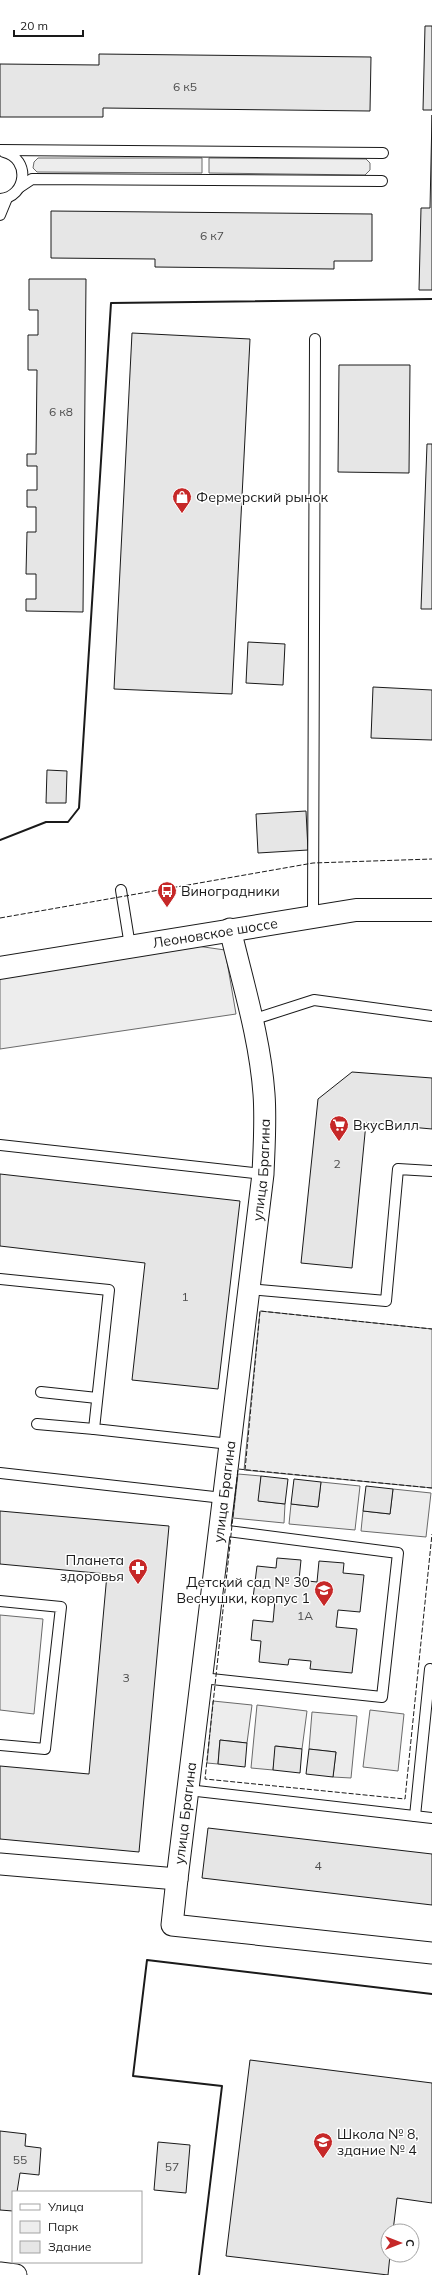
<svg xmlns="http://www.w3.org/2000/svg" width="432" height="2275" font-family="Mulish,sans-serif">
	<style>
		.green { fill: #ededed; stroke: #6a6a6a }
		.building { fill: #e6e6e6; stroke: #1a1a1a }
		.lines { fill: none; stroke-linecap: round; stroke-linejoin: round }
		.service-casing { stroke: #1a1a1a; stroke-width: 12 }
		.minor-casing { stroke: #1a1a1a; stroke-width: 23 }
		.secondary-casing { stroke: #1a1a1a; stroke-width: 24 }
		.service { stroke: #fff; stroke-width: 10 }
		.minor { stroke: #fff; stroke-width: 21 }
		.secondary { stroke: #fff; stroke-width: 22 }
		.fence { stroke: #1a1a1a; stroke-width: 1; stroke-dasharray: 5 2; stroke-linecap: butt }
		.wall { stroke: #1a1a1a; stroke-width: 2 }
		.labels { text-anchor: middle; stroke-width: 3; stroke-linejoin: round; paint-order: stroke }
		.number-label { font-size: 12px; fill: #4d4d4d }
		.poi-label { font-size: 14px; fill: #1a1a1a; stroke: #fff; text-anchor: start }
		.street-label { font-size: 14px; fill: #1a1a1a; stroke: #fff }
	</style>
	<rect width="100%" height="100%" fill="#fff"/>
	<g class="green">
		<path d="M38 158H202V173L37 172 33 168 34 162Z"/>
		<path d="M209 158 366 159 370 163V170L365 175 209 173Z"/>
		<path d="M190 945 225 950 236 1014 0 1049V978Z"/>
		<path d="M260 1311 432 1329V1488L244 1470Z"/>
		<path d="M238 1474 261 1476 259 1501 285 1504 284 1523 233 1518Z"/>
		<path d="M321 1482 360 1486 355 1530 289 1524 291 1504 318 1507Z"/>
		<path d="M393 1489 431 1493 426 1537 361 1531 363 1511 390 1514Z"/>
		<path d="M0 1615 43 1619 34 1714 0 1710Z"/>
		<path d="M213 1701 252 1705 247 1743 220 1740 218 1764 207 1763Z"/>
		<path d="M257 1705 307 1711 302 1749 276 1746 273 1770 251 1768Z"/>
		<path d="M370 1710 404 1714 398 1771 363 1767Z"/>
		<path d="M312 1712 357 1716 351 1778 333 1777 336 1752 309 1749Z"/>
	</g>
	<g class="building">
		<path d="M425 26H432V110H423Z"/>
		<path d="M99 54 371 57 370 111 103 108V117H0V64L99 65Z"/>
		<path d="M432 115V290H419L421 208H430Z"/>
		<path d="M51 211 372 214V261H334V269L155 267V259L51 258Z"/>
		<path d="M29 279H86L83 612 26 611V599H36V574H26L27 532H36V507H27V490H37V466H27V454H36L37 370H28V335H38V310H29Z"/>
		<path d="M132 333 250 339 232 694 114 689Z"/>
		<path d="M339 365H410L409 473 338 472Z"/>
		<path d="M427 444H432V609H421Z"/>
		<path d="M248 642 285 644 283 685 246 683Z"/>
		<path d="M373 687 432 690V740L371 738Z"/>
		<path d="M47 770 67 771 66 803H46Z"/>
		<path d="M306 811 308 850 258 853 256 814Z"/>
		<path d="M352 1072 432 1078V1129L366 1123 352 1268 301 1263 318 1099Z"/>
		<path d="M0 1174 240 1201 218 1389 132 1380 145 1263 0 1246Z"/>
		<path d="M261 1476 288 1479 285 1504 258 1501Z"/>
		<path d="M294 1479 321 1482 318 1507 291 1504Z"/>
		<path d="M366 1486 393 1489 390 1514 363 1511Z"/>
		<path d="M0 1511 169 1526 139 1852 0 1839V1766L89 1774 107 1574 0 1564Z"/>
		<path d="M277 1558 301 1560 299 1580 317 1582 319 1561 344 1563 343 1573 364 1575 360 1612 338 1610 336 1627 357 1629 352 1673 310 1669 311 1661 289 1659 288 1665 259 1662 261 1641 251 1640 253 1620 273 1622 275 1600 253 1598 257 1566 276 1568Z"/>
		<path d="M220 1740 247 1743 245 1767 218 1764Z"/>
		<path d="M275 1746 302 1749 300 1773 273 1770Z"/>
		<path d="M309 1749 336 1752 333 1777 306 1774Z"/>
		<path d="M208 1828 432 1854V1905L202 1878Z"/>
		<path d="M250 2060 432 2083V2203L397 2198 393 2231H388V2255H390L388 2275 226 2256Z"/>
		<path d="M0 2131 26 2134 25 2146 41 2148 39 2175 20 2173 17 2192H13V2211L0 2210Z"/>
		<path d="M158 2142 190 2145 186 2193 154 2190Z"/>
	</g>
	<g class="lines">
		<g class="service-casing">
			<g id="service">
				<path d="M0 150 383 153"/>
				<path d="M20 187 32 179 382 181"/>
				<path d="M0 199C27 197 31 159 4 152"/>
				<path d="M0 215 7 198"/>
				<path d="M121 890 130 946"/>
				<path d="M313 917 315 339"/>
				<path d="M252 1020 314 1000 432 1016"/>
				<path d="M0 1145 263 1174"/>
				<path d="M0 1279 109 1290 94 1429 230 1444"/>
				<path d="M249 1289 386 1301 398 1169 432 1171"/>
				<path d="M41 1392 97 1398"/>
				<path d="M37 1424 94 1429"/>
				<path d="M0 1473 223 1498"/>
				<path d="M0 1601 61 1607 45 1749 0 1745"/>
				<path d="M202 1678 382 1697 398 1553 220 1530"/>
				<path d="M188 1790 432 1818"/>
				<path d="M415 1816 430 1669 432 1670"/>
			</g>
		</g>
		<g class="minor-casing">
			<g id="minor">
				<path id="s1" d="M0 1864 177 1879 263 1174C264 1148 266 1121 264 1094 260 1038 243 984 230 929"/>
				<path d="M177 1879 172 1925 432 1953"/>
				<path d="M0 2273 16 2275"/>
			</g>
		</g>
		<g class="secondary-casing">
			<g id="secondary">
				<path id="s2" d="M0 968 356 910H432"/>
			</g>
		</g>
		<use href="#service" class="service"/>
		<use href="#minor" class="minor"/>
		<use href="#secondary" class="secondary"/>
		<g class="fence">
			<path d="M0 918 313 863 432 859"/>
			<path d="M245 1470 260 1311 432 1329"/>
			<path d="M432 1488 238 1469 205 1779 405 1799 432 1534"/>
		</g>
		<g class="wall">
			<path d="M0 840 46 822H68L79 808 111 303 432 299"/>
			<path d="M199 2275 222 2086 133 2076 147 1960 432 1994"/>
		</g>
	</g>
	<defs>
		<g id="shop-pin" transform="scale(1)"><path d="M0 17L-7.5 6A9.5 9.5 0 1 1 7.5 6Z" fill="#c62828" stroke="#fff"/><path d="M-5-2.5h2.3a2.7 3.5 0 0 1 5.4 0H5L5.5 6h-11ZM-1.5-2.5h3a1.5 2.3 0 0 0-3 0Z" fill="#fff"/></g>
		<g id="bus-pin" transform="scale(1)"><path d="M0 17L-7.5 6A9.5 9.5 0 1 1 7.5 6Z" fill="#c62828" stroke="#fff"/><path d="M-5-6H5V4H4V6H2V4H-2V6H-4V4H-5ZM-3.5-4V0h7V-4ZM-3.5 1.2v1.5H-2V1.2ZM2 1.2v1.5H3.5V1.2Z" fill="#fff"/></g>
		<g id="supermarket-pin" transform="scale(1)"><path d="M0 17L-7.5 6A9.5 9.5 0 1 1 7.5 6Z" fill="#c62828" stroke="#fff"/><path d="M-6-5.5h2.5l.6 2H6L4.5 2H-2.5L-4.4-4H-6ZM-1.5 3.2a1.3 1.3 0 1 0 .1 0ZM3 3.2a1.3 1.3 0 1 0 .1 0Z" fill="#fff"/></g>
		<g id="pharmacy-pin" transform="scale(1)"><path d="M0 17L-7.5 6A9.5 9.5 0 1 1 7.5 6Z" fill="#c62828" stroke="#fff"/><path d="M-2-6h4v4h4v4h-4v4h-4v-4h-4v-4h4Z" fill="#fff"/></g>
		<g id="school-pin" transform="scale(1)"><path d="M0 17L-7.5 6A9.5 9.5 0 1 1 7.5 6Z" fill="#c62828" stroke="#fff"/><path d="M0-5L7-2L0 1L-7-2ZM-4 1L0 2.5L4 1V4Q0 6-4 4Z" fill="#fff"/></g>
	</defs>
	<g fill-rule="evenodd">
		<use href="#shop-pin" x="182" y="497"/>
		<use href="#bus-pin" x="167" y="891"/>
		<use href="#supermarket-pin" x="339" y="1125"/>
		<use href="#pharmacy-pin" x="138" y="1568"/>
		<use href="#school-pin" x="324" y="1590"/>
		<use href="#school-pin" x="323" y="2142"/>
	</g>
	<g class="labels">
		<g class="number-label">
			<text x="185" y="91">6 к5</text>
			<text x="212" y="240">6 к7</text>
			<text x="61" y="416">6 к8</text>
			<text x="337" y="1168">2</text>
			<text x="185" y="1301">1</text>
			<text x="305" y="1620">1А</text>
			<text x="126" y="1682">3</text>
			<text x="318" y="1870">4</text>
			<text x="20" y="2164">55</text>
			<text x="172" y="2171">57</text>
		</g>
		<g class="poi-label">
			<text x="196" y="502">Фермерский рынок</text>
			<text x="181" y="896">Виноградники</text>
			<text x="353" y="1130">ВкусВилл</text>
			<text x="124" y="1565" text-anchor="end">Планета<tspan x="124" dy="16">здоровья</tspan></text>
			<text x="310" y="1587" text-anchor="end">Детский сад № 30<tspan x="310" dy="16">Веснушки, корпус 1</tspan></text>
			<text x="337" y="2139">Школа № 8,<tspan x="337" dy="16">здание № 4</tspan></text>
		</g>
		<g class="street-label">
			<text dy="5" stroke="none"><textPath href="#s2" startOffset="218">Леоновское шоссе</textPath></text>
			<text dy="5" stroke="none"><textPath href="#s1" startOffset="892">улица Брагина</textPath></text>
			<text dy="5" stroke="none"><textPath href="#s1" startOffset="568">улица Брагина</textPath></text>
			<text dy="5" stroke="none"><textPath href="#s1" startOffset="244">улица Брагина</textPath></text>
		</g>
	</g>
	<rect x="12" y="2191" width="130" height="72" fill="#ffffff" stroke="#a3a3a3"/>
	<rect x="20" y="2204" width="20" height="6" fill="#ffffff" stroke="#a3a3a3"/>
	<text x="48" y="2211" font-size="12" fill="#1a1a1a">Улица</text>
	<rect x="20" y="2221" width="20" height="12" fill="#ededed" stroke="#a3a3a3"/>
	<text x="48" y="2231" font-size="12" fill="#1a1a1a">Парк</text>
	<rect x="20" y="2241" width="20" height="12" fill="#e6e6e6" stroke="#a3a3a3"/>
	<text x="48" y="2251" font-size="12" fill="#1a1a1a">Здание</text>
	<g transform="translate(400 2243) rotate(90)"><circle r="19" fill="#ffffff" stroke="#a3a3a3"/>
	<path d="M0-3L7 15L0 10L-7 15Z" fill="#c62828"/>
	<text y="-6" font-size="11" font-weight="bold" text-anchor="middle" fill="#1a1a1a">С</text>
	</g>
	<path d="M14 30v6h69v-6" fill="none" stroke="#1a1a1a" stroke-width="2"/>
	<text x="20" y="30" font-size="12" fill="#1a1a1a" stroke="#ffffff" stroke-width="3" paint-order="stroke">20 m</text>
</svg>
